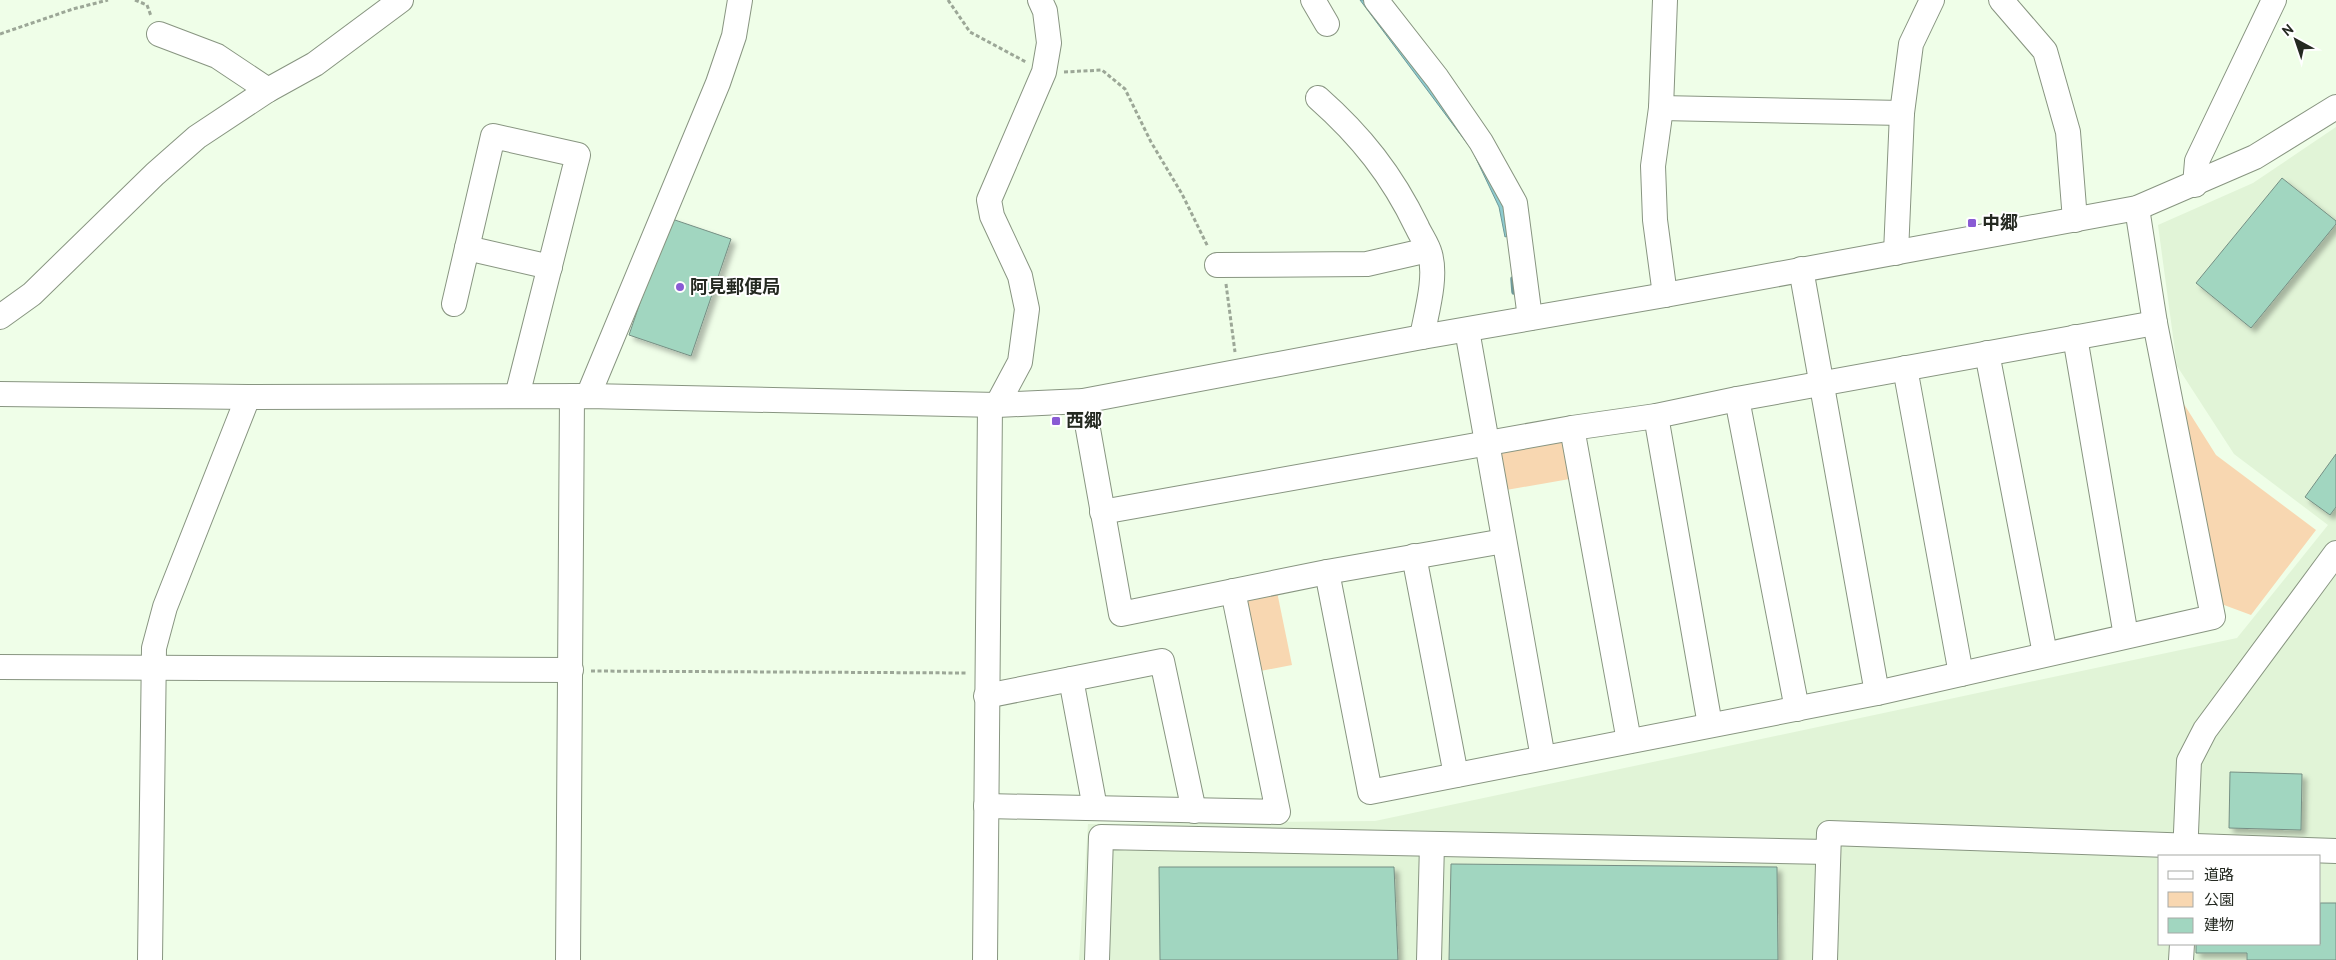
<svg xmlns="http://www.w3.org/2000/svg" width="2336" height="960" font-family="Overpass,'Noto Sans JP',sans-serif">
	<style>
		.built { fill: #e1f4d7; fill-rule: evenodd }
		.green { fill: #f8d7b1 }
		.water { fill: #8dcbcf; stroke: #6e9a9b }
		.lines { fill: none; stroke-linecap: round; stroke-linejoin: round }
		.stream { stroke: #6e9a9b; stroke-width: 5.5 }
		.building { fill: #a1d6c0; stroke: #768f84; filter: url(#shadow) }
		.minor-casing { stroke: #889581; stroke-width: 26 }
		.path { stroke: #9ca797; stroke-width: 3; stroke-dasharray: 4 2.5; stroke-linecap: butt }
		.minor { stroke: #fff; stroke-width: 24 }
		.poi-dot { fill: #895bd4; stroke: #fff; stroke-width: 2 }
		.labels { text-anchor: middle; stroke-width: 4; stroke-linejoin: round; paint-order: stroke }
		.poi-label { font-size: 18px; font-weight: bold; fill: #242921; stroke: #fff; text-anchor: start }
	</style>
	<defs>
		<filter id="shadow"><feDropShadow dx="4.5" dy="4.5" stdDeviation="2.5" flood-color="#0004"/></filter>
	</defs>
	<rect width="100%" height="100%" fill="#effee8"/>
	<path class="built" d="M2336 127V960H1079L1088 824 1375 821 2237 638 2328 525 2234 454 2177 366 2158 225 2253 183ZM2160 856H2320V944H2160Z"/>
	<g class="green">
		<path d="M2182 401 2216 455 2316 530 2251 615 2224 605 2215 616Z"/>
		<path d="M1572 428 1581 477 1495 492 1486 444Z"/>
		<path d="M1275 582 1292 665 1250 673 1233 591Z"/>
	</g>
	<path class="water" d="M1360 0H1371L1496 178 1514 233 1505 237 1499 207 1472 150Z"/>
	<g class="lines">
		<path class="stream" d="M1513 279 1514 292"/>
	</g>
	<g class="building">
		<path d="M2282 178 2336 221V224L2251 328 2196 283Z"/>
		<path d="M669 218 731 239 691 356 629 335Z"/>
		<path d="M2336 454V507L2330 515 2305 497Z"/>
		<path d="M2230 772 2302 774 2301 830 2229 828Z"/>
		<path d="M1451 864 1777 867 1778 960H1449Z"/>
		<path d="M1159 867H1394L1398 960H1160Z"/>
		<path d="M2320 903H2336V960H2247V953H2196V944H2320Z"/>
	</g>
	<g class="lines">
		<g class="minor-casing">
			<g id="minor">
				<path d="M1313 0 1327 24"/>
				<path d="M1376 0 1437 78 1481 142 1515 203 1530 318"/>
				<path d="M1665 0 1661 108 1653 166 1655 220 1665 295"/>
				<path d="M2001 0 2045 51 2068 132 2075 220"/>
				<path d="M159 34 217 56 268 90"/>
				<path d="M1318 98C1361 136 1392 175 1417 227 1421 236 1428 245 1430 254 1437 278 1426 314 1422 337"/>
				<path d="M1661 108 1902 113"/>
				<path d="M2195 185 2197 161 2274 0"/>
				<path d="M467 248 550 267"/>
				<path d="M1896 253 1902 113 1911 44 1932 0"/>
				<path d="M1217 265 1367 264 1428 250"/>
				<path d="M1801 269 1877 693"/>
				<path d="M454 304 493 136 578 155 517 396"/>
				<path d="M0 317 32 294 155 174 197 137 268 90 315 64 401 0"/>
				<path d="M1467 330 1543 758"/>
				<path d="M2075 337 2126 636"/>
				<path d="M1987 353 2045 654"/>
				<path d="M1905 368 1961 674"/>
				<path d="M0 394 248 397 588 396 997 405 1083 401 1422 337 1665 295 2137 208 2255 157 2336 107"/>
				<path d="M588 396 718 83 734 36 740 0"/>
				<path d="M1737 399 1797 709"/>
				<path d="M1083 401 1121 614 1327 572 1504 541"/>
				<path d="M997 405 1020 362 1027 309 1020 276 992 216 989 200 1044 72 1049 43 1045 11 1040 0"/>
				<path d="M1656 416 1710 725"/>
				<path d="M1572 428 1629 741"/>
				<path d="M1102 512 1572 428 1656 416 1737 399 2155 323"/>
				<path d="M1414 556 1456 775"/>
				<path d="M1327 572 1370 792 1877 693 2213 617 2155 323 2137 208"/>
				<path d="M0 667 571 670"/>
				<path d="M1071 679 1095 808"/>
				<path d="M986 696 1162 661 1194 811"/>
				<path d="M986 806 1278 812 1233 591"/>
				<path d="M2185 856 2189 761 2205 730 2336 553"/>
				<path d="M150 960 154 648 165 607 248 397"/>
				<path d="M568 960 572 396"/>
				<path d="M985 960 990 405"/>
				<path d="M1097 960 1101 837 1828 852"/>
				<path d="M1429 960 1432 844"/>
				<path d="M1825 960 1829 833 2336 851"/>
				<path d="M2181 960 2182 944"/>
			</g>
		</g>
		<g class="path">
			<path d="M135 0 147 5 151 16"/>
			<path d="M948 0 970 32 1026 62"/>
			<path d="M0 34 73 9 108 0"/>
			<path d="M1064 72 1102 70 1125 89 1151 142 1182 194 1208 247"/>
			<path d="M1226 284 1235 352"/>
			<path d="M591 671 967 673"/>
		</g>
		<use href="#minor" class="minor"/>
	</g>
	<g class="poi-dot">
		<rect x="1967" y="218" width="10" height="10" rx="2.5"/>
		<circle cx="680" cy="287" r="5"/>
		<rect x="1051" y="416" width="10" height="10" rx="2.5"/>
	</g>
	<g class="labels">
		<g class="poi-label">
			<text x="1982" y="229">中郷</text>
			<text x="690" y="293">阿見郵便局</text>
			<text x="1066" y="427">西郷</text>
		</g>
	</g>
	<rect x="2158" y="855" width="162" height="90" fill="#ffffff" stroke="#a7a9a6"/>
	<rect x="2168" y="871" width="25" height="8" fill="#ffffff" stroke="#a7a9a6"/>
	<text x="2204" y="880" font-size="15" fill="#242921">道路</text>
	<rect x="2168" y="892" width="25" height="15" fill="#f8d7b1" stroke="#a7a9a6"/>
	<text x="2204" y="905" font-size="15" fill="#242921">公園</text>
	<rect x="2168" y="918" width="25" height="15" fill="#a1d6c0" stroke="#a7a9a6"/>
	<text x="2204" y="930" font-size="15" fill="#242921">建物</text>
	<g transform="translate(2296 40) rotate(320)" stroke="#ffffff" stroke-width="4" paint-order="stroke">
	<path d="M0-4L9 19L0 12L-9 19Z" fill="#242921"/>
	<text y="-8" font-size="14" font-weight="bold" text-anchor="middle" fill="#242921">N</text>
	</g>
</svg>
